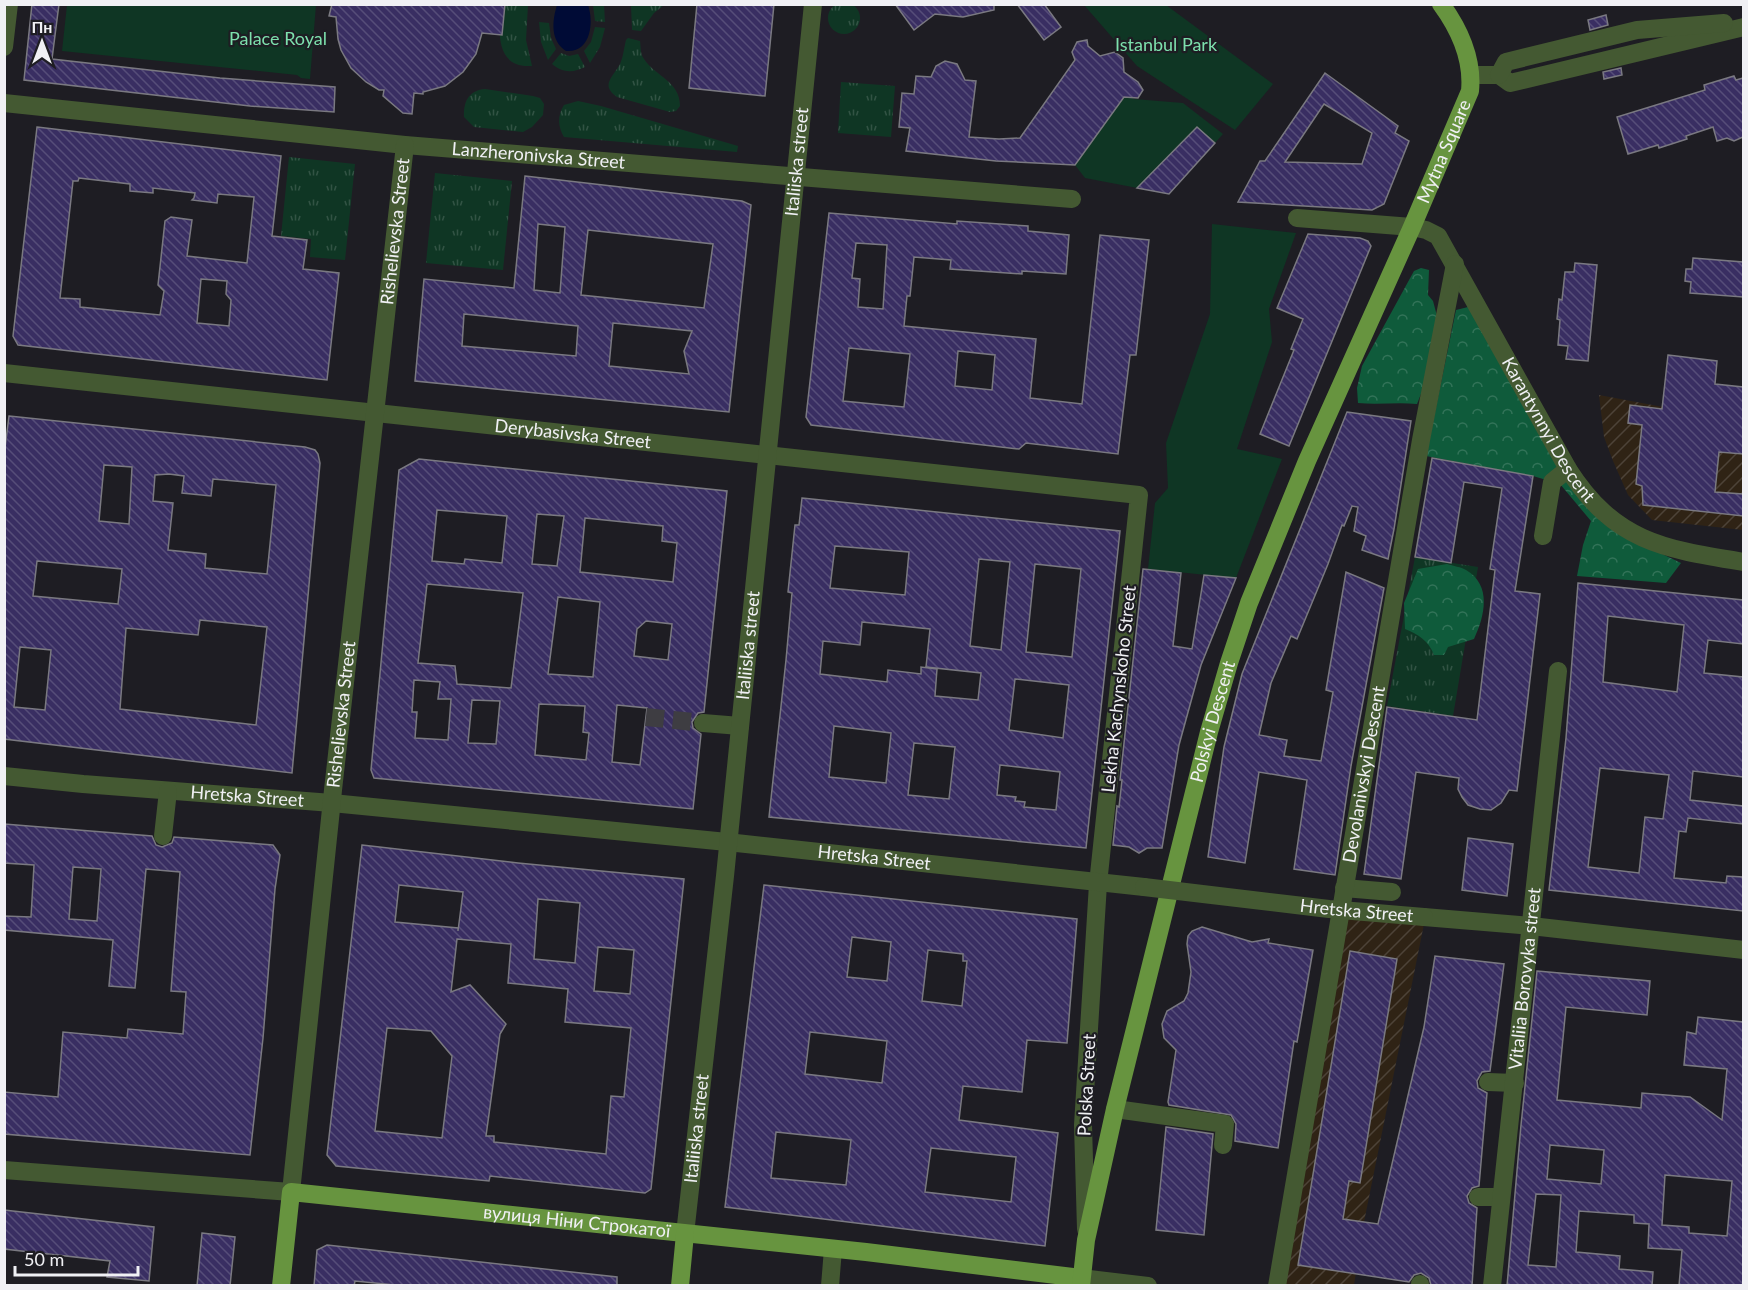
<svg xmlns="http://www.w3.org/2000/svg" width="1748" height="1290" font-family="Lato,sans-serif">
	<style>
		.industrial { fill: url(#industrial-furrows) }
		.grass { fill: url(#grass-tufts) }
		.forest { fill: url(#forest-crowns) }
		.green { fill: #0f3624 }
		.water { fill: #000b36 }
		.building { fill: url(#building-back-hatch); stroke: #7a7981; stroke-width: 1.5; fill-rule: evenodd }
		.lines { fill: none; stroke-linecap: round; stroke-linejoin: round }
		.minor-tunnel { stroke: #3e3d42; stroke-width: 18; stroke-dasharray: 18 9; stroke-linecap: butt }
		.minor { stroke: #445932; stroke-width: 18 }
		.major { stroke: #67943f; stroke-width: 18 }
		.minor-bridge { stroke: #445932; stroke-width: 18 }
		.labels { text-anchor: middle; stroke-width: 4.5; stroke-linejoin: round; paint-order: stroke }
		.park-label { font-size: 18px; fill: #7de0ad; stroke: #1e1d23 }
		.street-label { font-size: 18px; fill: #f0f0f4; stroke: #1e1d23 }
	</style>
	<defs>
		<pattern id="industrial-furrows" width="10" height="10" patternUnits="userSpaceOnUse" patternTransform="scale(1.5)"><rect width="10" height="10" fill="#2f2315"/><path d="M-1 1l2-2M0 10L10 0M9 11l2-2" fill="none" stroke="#4d4338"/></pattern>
		<pattern id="grass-tufts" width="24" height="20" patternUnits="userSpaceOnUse" patternTransform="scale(1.5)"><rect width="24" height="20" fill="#0f3624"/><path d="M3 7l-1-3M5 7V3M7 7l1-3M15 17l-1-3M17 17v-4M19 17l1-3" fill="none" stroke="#325344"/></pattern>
		<pattern id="forest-crowns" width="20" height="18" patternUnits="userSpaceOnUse" patternTransform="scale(1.5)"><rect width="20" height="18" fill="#0f5b3b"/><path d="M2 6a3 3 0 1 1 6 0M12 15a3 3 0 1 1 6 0" fill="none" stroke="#327358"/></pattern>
		<pattern id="building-back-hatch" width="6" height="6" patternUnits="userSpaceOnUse" patternTransform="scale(1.5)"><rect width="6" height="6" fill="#392e62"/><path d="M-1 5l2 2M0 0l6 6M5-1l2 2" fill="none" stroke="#564d79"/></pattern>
	</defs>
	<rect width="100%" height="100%" fill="#1e1d23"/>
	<g class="industrial">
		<path d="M1599 395 1663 407 1743 416V530L1652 520 1628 495 1613 461 1604 437Z"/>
		<path d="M1342 912 1425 919 1364 1222 1354 1285 1278 1286Z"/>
	</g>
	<g class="grass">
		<circle cx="844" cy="18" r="16"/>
		<path d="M501 5H528L526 40 532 66H531C494 68 499 29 501 5Z"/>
		<path d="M593 5H604L605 22 595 21Z"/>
		<path d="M631 5V4L664 5 654 13 641 31 632 30Z"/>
		<path d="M539 22 549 23 551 38 556 49 548 60 541 42Z"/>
		<path d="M595 27 605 28 600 47 590 63 584 51 591 42Z"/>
		<path d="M628 38 640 41C641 47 640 54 644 59 656 77 680 81 680 106L676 111 670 112 617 97C600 85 613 77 620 64 623 58 624 48 626 40Z"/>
		<path d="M561 53 569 56 578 54 585 67C573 73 563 73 552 64Z"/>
		<path d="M841 82 895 86 891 137 838 133Z"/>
		<path d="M485 89 533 96 540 98 544 104 543 115 532 127 523 132 474 127 464 117C463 102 469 90 485 89Z"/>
		<path d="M578 101 601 106 738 146 737 152 564 137C558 127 557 116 564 105Z"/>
		<path d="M289 157 355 164 345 260 310 257 311 239 281 236Z"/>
		<path d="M435 173 512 181 503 270 426 263Z"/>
		<path d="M1415 557 1478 567 1453 716 1387 706Z"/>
	</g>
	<g class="forest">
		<path d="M1421 268 1429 270 1428 295 1433 301 1437 316 1428 376 1417 404C1397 402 1378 405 1358 403L1357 388 1362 366 1414 271Z"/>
		<path d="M1468 307 1616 532 1681 563 1666 583 1577 576 1583 545 1591 521 1560 484 1533 476 1426 456 1456 310Z"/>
		<path d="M1447 564C1453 566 1461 567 1466 570 1492 585 1485 616 1474 639L1448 647 1444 655H1434C1429 641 1418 634 1405 629L1404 603 1418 569Z"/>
	</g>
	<g class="green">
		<path d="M67 5H316L310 79 301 78 297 75 62 51Z"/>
		<path d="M1084 5H1166L1273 84 1235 130 1137 66Z"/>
		<path d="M1125 94 1134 99 1183 103 1223 134 1169 194 1085 178 1075 165Z"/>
		<path d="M1212 224 1296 233 1269 309 1272 342 1237 449 1282 459 1236 578 1148 569 1155 503 1168 488 1166 443 1210 314Z"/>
	</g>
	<path class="water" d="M557 5H588C594 22 591 53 566 51 550 41 552 21 557 5Z"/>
	<g class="building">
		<path d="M32 4H59L52 59 220 78 335 87 334 112 250 106 24 80Z"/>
		<path d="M332 4H505L502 35 482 33 476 54 463 72 445 86 423 92V94L414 93 412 114 403 113 383 96 384 90H379L366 82 351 68 341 50 338 39 336 17 329 16Z"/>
		<path d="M697 4H774L765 96 689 88Z"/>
		<path d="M895 4H994V10L963 17 935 14 914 30Z"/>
		<path d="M1017 4H1044L1061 27 1044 40Z"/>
		<path d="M1606 15 1608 25 1590 30 1588 20Z"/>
		<path d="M1087 40 1088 46 1100 56 1115 52 1123 58 1124 72 1138 82 1143 90 1138 98 1124 97 1075 165 996 161 906 151 910 128 899 127 902 93 914 94 916 76 931 77 936 66 945 61 957 64 965 80 976 81 969 137 999 139 1020 138 1075 60 1072 52 1077 42Z"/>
		<path d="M1621 68 1622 75 1604 79 1603 72Z"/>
		<path d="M1325 73 1398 126 1395 133 1409 141 1384 204 1372 210 1238 202 1260 161H1265ZM1324 104 1372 133 1362 164 1285 162Z"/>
		<path d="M1734 76 1736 80 1743 78V137L1734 141 1727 138 1717 141 1713 127 1686 136 1687 139 1659 148 1658 145 1628 154 1617 117 1705 90 1704 85Z"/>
		<path d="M37 127 281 156 272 236 307 240 303 269 339 273 327 380 18 345 13 336ZM79 178 130 184V191L153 193V188L195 193 194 198 192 200 217 203 218 194 254 197 247 263 187 256 192 220 171 217 165 221 158 285 164 291 160 315 80 307V299L60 298 73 181H78ZM201 279 227 281 226 294 231 300 229 326 197 323Z"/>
		<path d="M1197 127 1215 143 1169 194 1137 188Z"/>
		<path d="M525 176 742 201 751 205 729 412 415 381 424 279 514 288ZM538 224 565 227 560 293 534 290ZM588 230 713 244 704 308 581 295ZM464 314 578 326 576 356 462 346ZM613 323 692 331 684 351 689 374 609 366Z"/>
		<path d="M829 213 957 224V221L1028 226V231L1069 235 1066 274 1022 271V274L950 269 951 260 914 257 910 296H907L904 326 1036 339 1030 398 1082 404 1100 235 1149 240 1136 355H1130L1118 454 1026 443 1019 449 811 425 806 417ZM856 243 887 245 883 309 858 307 860 279 852 278ZM849 348 910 354 904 407 843 401ZM958 351 995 355 992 390 955 386Z"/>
		<path d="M1308 234 1360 238 1368 241 1371 246 1289 446 1260 434 1294 350 1291 349 1303 319 1277 308Z"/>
		<path d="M1693 258 1743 262V297L1690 293 1691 282 1685 281 1686 269H1692Z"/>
		<path d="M1575 263 1597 265 1588 361 1566 359 1568 346 1558 345 1560 320 1557 319 1559 299 1562 300 1565 272H1574Z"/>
		<path d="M1668 355 1717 361 1715 384 1743 387V454L1719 452 1715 492 1743 494V516L1643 505 1642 486 1636 484 1642 425 1628 423 1630 405 1662 409Z"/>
		<path d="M1347 412 1411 421 1394 529 1388 559 1362 550 1366 536 1354 531 1358 507 1352 506 1344 526 1342 525 1328 564 1297 639 1291 636 1271 683 1259 735 1287 740 1284 756 1321 761 1333 692 1326 690 1346 572 1384 588 1351 766 1335 875 1294 869 1307 780 1259 772 1245 863 1208 857 1224 747 1242 674Z"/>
		<path d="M9 416 305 447 315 450 318 454 320 463 292 773 4 739V456ZM104 465 132 467 129 524 99 521ZM169 474 184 476 182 493 211 496 213 479 276 485 267 574 205 568 206 554 168 550 173 503 153 501 155 475ZM37 561 122 569 118 604 33 596ZM200 620 267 627 256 725 120 709 126 628 198 635ZM20 647 51 650 45 710 14 707Z"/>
		<path d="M1432 458 1533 476 1515 591 1540 594 1517 791 1509 790 1501 803 1491 810 1480 809 1468 805 1462 797 1458 789 1459 778 1416 772 1401 879 1364 874 1387 707 1477 720 1495 570 1490 569 1502 488 1464 482 1451 563 1415 557Z"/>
		<path d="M419 459 727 491 704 712 698 713 692 722 693 728 701 734 693 809 374 778 371 770 399 470ZM437 510 507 516 502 563 465 559 464 564 432 561ZM537 514 564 516 557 566 532 564ZM585 518 663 526 662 541 677 543 673 582 580 572ZM427 584 523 593 511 688 457 684 455 666 418 663ZM558 597 600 602 593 677 548 674ZM646 621 672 624 668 660 634 656 637 629ZM414 680 440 682 438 699H451L448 740 415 738 417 712H412ZM472 700 500 701 496 744 468 743ZM539 704 585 706 583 732 589 733 586 760 535 755ZM617 705 647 708 640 765 612 762Z"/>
		<path d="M802 498 1120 531 1086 848 769 817 786 660 792 593 788 592 795 525H799ZM835 546 909 552 905 595 830 588ZM979 559 1010 562 1001 650 970 646ZM1035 564 1081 569 1072 657 1026 652ZM862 622 930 629 926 667 981 673 978 700 935 696 937 669 921 667V674L888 670 887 682 820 674 823 641 860 645ZM1015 679 1069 685 1063 738 1009 730ZM834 726 891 733 886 783 829 777ZM914 743 955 747 949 799 908 795ZM1000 765 1060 772 1056 810 1024 807 1025 802 1015 801 1016 797 997 795Z"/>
		<path d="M1143 569 1181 573 1173 646 1192 649 1204 575 1236 578 1201 665 1179 745 1162 848H1147L1139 853 1129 847 1113 845 1117 806 1119 807 1122 780H1120Z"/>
		<path d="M1578 583 1743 600V644L1708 640 1704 673 1743 677V777L1693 771 1690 800 1743 806V824L1688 818 1686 832 1679 831 1674 878 1726 883 1727 876 1743 877V911L1549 890 1566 738ZM1608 616 1684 625 1677 692 1603 682ZM1600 768 1669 775 1663 819 1645 817 1639 873 1588 867Z"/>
		<path d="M4 824 152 836 156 845 162 847 172 843 174 837 273 845 280 855 275 889 263 1038 250 1155 4 1134V1092L58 1097 63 1032 127 1038 128 1029 183 1034 186 992 171 991 180 872 146 869 135 988 109 986 113 940 4 930V916L31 917 34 865 4 863ZM73 867 101 869 97 921 69 919Z"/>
		<path d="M1468 838 1513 844 1507 896 1462 890Z"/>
		<path d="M362 845 518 863 684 879 651 1189 645 1193 490 1176 489 1181 336 1166 327 1155ZM399 885 463 892 458 931V928L395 922ZM538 899 580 903 575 963 534 959ZM457 939 511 944 508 983 568 989 565 1022 631 1028 624 1097 611 1096 606 1154 494 1142V1136H486L500 1034 506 1024 470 985 451 992ZM598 947 634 950 630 994 594 991ZM387 1028 431 1031 452 1056 442 1138 375 1131Z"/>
		<path d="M764 885 1077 919 1067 1043 1027 1040 1022 1092 963 1086 959 1120 1058 1133 1045 1246 725 1207ZM852 937 891 942 887 981 847 977ZM928 950 963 954V961H967L962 1006 922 1001ZM810 1032 887 1041 882 1083 805 1074ZM776 1132 851 1140 846 1185 771 1178ZM931 1148 1016 1157 1011 1202 925 1192Z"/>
		<path d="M1202 927 1252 942 1269 939 1268 943 1313 950 1297 1042 1294 1041 1278 1148 1235 1141 1236 1124 1231 1115 1169 1105 1168 1102 1176 1050 1164 1038 1162 1024 1167 1011 1184 1001 1188 993 1191 972 1187 944 1188 936 1192 931Z"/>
		<path d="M1350 951 1397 959 1360 1183 1349 1181 1343 1219 1378 1224 1424 1027 1435 956 1504 964 1490 1071 1482 1072 1477 1081 1478 1088 1487 1093 1479 1186 1472 1188 1467 1196 1469 1203 1477 1208 1472 1286 1431 1285 1429 1278 1421 1273 1414 1275 1409 1282 1298 1265Z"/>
		<path d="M1537 971 1650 981 1647 1015 1566 1007 1557 1100 1641 1108 1642 1093 1690 1097 1722 1120 1727 1069 1684 1065 1687 1032 1696 1034 1698 1017 1743 1022V1286H1679L1682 1250 1648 1248 1649 1224 1634 1223V1215L1579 1211 1576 1252 1620 1256 1619 1269 1653 1272 1652 1286H1507L1521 1125ZM1550 1145 1604 1150 1601 1184 1547 1179ZM1665 1175 1732 1181 1727 1236 1689 1233V1227L1662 1225ZM1536 1194 1561 1195 1556 1267 1528 1265Z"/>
		<path d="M1166 1127 1213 1134 1204 1235 1156 1230Z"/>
		<path d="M4 1210 154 1227 149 1281 107 1277 110 1261 4 1249Z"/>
		<path d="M202 1233 235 1237 230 1286H197Z"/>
		<path d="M327 1245 617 1277V1286H405L355 1281 354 1286H314L317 1250Z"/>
	</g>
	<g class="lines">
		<path class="minor-tunnel" d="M646 717 703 723"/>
		<g class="minor">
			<path d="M4 47 9 4"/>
			<path d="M1471 75H1499L1510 83 1744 27"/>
			<path d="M1499 75 1506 62 1637 30 1724 23"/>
			<path id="s1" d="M4 103 405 145 1072 199"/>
			<path id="s2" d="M1297 218 1412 227 1426 230 1438 236 1568 469C1615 542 1663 549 1744 562"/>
			<path id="s3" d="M4 373 1139 495 1098 884 1083 1125 1086 1229"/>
			<path d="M1543 536 1552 482 1568 469"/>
			<path d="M703 723 740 726"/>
			<path id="s4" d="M4 776 83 784 332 803 727 842 1144 887"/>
			<path d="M163 836 168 791"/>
			<path d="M1344 888 1392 892"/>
			<path d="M1424 917 1531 926 1744 950"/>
			<path d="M1488 1082 1515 1083"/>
			<path d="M1115 1109 1225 1124 1223 1145"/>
			<path id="s5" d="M4 1170 291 1192 333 790 405 145"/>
			<path d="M1478 1197H1501"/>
			<path id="s6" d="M685 1234 725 876 813 4"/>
			<path d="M1081 1278 1148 1286"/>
			<path d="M830 1286 833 1249"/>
			<path id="s7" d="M1277 1286 1421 440 1455 264"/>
			<path d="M1420 1286V1284"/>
			<path id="s8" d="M1492 1286 1558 671"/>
		</g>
		<g class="major">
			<path id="s9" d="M281 1286 291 1192 866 1252 1081 1278"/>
			<path d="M680 1286 685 1234"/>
			<path id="s10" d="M1081 1286 1086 1240 1115 1109 1209 732 1229 663 1249 603 1307 461 1412 227 1470 91C1473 60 1460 30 1441 4"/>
		</g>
		<path class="minor-bridge" id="s11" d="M1144 887 1329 909 1424 917"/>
	</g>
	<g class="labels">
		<g class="park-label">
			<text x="278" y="45">Palace Royal</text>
			<text x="1166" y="51">Istanbul Park</text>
		</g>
		<g class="street-label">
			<text dy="6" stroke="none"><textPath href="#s10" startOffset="1196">Mytna Square</textPath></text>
			<text dy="6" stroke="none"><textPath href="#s1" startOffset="537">Lanzheronivska Street</textPath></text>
			<text dy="6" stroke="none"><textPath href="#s6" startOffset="1078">Italiiska street</textPath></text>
			<text dy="6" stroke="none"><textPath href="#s5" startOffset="1254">Rishelievska Street</textPath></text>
			<text dy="6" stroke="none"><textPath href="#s2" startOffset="366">Karantynnyi Descent</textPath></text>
			<text dy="6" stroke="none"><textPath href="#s3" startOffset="572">Derybasivska Street</textPath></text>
			<text dy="6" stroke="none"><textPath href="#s6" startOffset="592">Italiiska street</textPath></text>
			<text transform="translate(1119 689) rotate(-84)" y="6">Lekha Kachynskoho Street</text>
			<text dy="6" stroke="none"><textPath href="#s5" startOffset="768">Rishelievska Street</textPath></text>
			<text dy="6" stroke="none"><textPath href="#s10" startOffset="580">Polskyi Descent</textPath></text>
			<text dy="6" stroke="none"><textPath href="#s7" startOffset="519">Devolanivskyi Descent</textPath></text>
			<text dy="6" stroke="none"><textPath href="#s4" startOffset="244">Hretska Street</textPath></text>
			<text dy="6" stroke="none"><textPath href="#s4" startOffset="874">Hretska Street</textPath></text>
			<text dy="6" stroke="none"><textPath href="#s11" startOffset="214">Hretska Street</textPath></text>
			<text dy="6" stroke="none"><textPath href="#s8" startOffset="309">Vitaliia Borovyka street</textPath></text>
			<text transform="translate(1087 1085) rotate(-87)" y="6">Polska Street</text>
			<text dy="6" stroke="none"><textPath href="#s6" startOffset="106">Italiiska street</textPath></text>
			<text dy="6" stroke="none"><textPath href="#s9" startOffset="382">вулиця Ніни Строкатої</textPath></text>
		</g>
	</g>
	<rect width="1748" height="1290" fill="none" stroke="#f0f0f4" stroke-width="12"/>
	<g transform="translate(42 42)" stroke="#1e1d23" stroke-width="4.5" paint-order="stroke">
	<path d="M0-4.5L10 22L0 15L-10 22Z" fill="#f0f0f4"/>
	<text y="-9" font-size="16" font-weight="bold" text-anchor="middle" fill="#f0f0f4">Пн</text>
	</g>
	<path d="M15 1266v9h123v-9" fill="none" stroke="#f0f0f4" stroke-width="3"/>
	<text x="24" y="1266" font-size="18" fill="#f0f0f4" stroke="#1e1d23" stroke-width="4.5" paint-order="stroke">50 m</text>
</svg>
